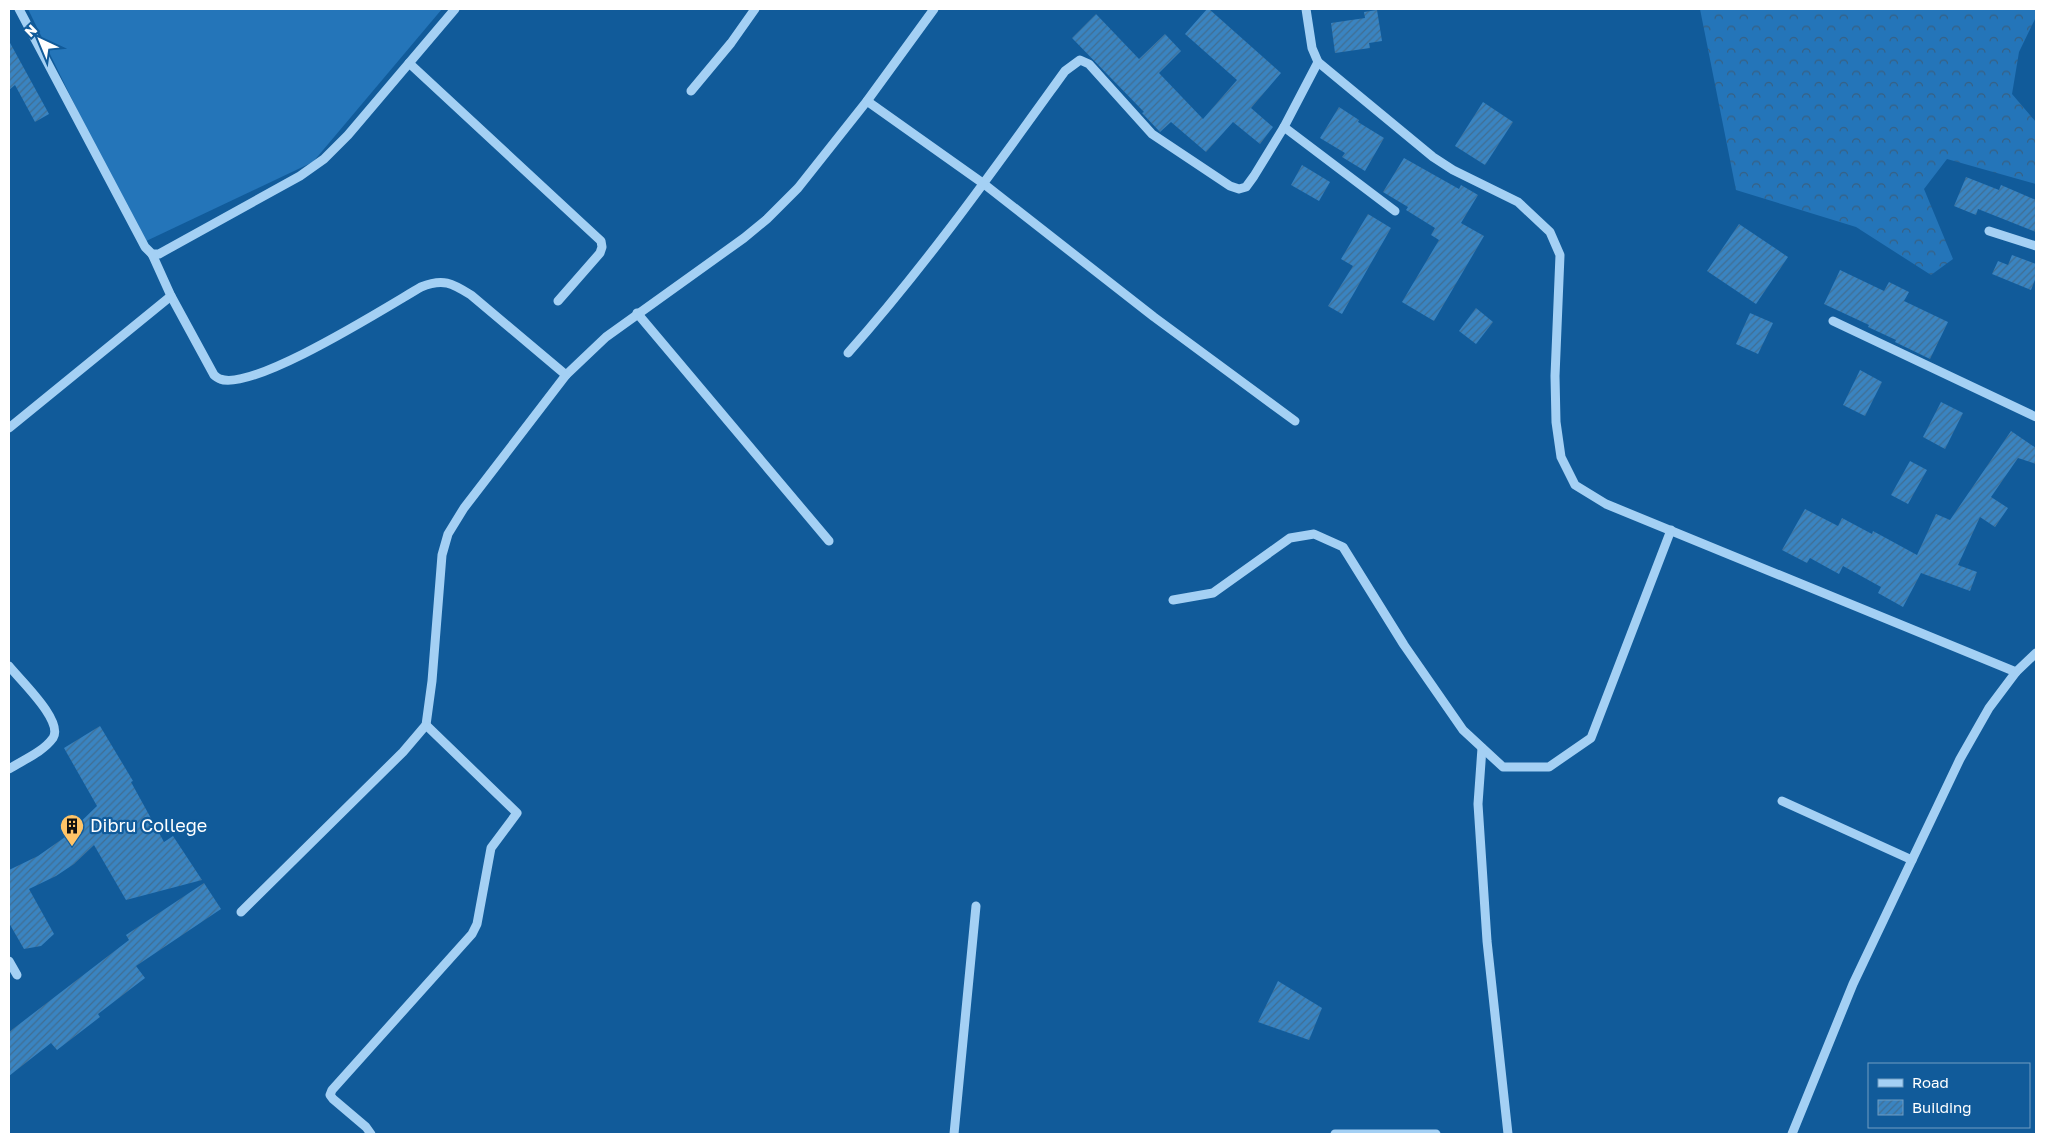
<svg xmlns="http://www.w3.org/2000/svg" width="2045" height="1143" font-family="'Golos Text',sans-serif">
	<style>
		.forest { fill: url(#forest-crowns) }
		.garden { fill: #2475b9 }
		.building { fill: url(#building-hatch) }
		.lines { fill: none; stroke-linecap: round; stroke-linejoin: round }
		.minor { stroke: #a4d0f4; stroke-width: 9 }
		.labels { text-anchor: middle; stroke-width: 4.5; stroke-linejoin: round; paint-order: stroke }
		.poi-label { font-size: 18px; fill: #fff; stroke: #115b9a; text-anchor: start }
	</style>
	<defs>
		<pattern id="forest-crowns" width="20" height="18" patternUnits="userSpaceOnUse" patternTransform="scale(1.25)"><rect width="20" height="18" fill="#2475b9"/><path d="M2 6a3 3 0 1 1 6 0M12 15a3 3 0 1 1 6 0" fill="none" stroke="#386082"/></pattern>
		<pattern id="building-hatch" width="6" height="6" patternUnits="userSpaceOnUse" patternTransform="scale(1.25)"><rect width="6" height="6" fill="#3a84c1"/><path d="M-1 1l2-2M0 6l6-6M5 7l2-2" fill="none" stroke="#416e92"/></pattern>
	</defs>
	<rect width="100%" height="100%" fill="#115b9a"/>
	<path class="forest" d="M1700 9H2036V17L2019 52 2012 94 2036 122V184L1947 159 1924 189 1953 259 1931 275 1856 227 1736 190Z"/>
	<path class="garden" d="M28 9H442L313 162 142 243Z"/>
	<g class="building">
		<path d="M1207 9H1209L1281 73 1251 108 1273 127 1260 144 1233 122 1206 152 1171 122 1160 132 1142 113 1144 112 1072 38 1096 14 1139 59 1165 34 1181 51 1159 73 1203 119 1237 80 1185 34Z"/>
		<path d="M1377 10 1382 41 1369 43 1370 48 1335 53 1331 23 1365 18 1364 12Z"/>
		<path d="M9 41 49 114 35 122 15 85 9 90Z"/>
		<path d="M1483 102 1513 122 1485 165 1455 146Z"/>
		<path d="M1339 107 1359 120 1358 122 1384 138 1365 171 1342 157 1345 153 1320 138Z"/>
		<path d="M1404 158 1459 189 1461 185 1478 195 1461 223 1484 236 1434 321 1402 302 1439 240 1431 235 1435 228 1406 210 1408 207 1383 192Z"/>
		<path d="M1302 165 1330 182 1319 201 1291 185Z"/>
		<path d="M1966 177 1999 190 2001 185 2036 200V232L1978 209 1976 215 1954 206Z"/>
		<path d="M1368 214 1391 228 1342 314 1328 306 1353 266 1341 259Z"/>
		<path d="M1739 224 1788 257 1756 304 1707 271Z"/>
		<path d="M2012 255 2036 264V277L2031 290 1992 274 1998 261 2008 265Z"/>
		<path d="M1840 270 1884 291 1889 282 1909 292 1904 301 1948 322 1930 359 1895 342 1896 340 1868 327 1869 325 1824 304Z"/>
		<path d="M1476 308 1493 322 1476 344 1459 331Z"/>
		<path d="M1750 313 1773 323 1758 354 1736 344Z"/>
		<path d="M1860 370 1882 382 1865 416 1843 405Z"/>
		<path d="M1941 402 1963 413 1945 449 1923 437Z"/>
		<path d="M2011 431 2036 448V464L2018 458 1991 497 2008 508 1995 527 1980 517 1958 565 1977 572 1970 591 1921 573 1903 607 1878 593 1881 587 1843 566 1839 574 1810 558 1807 563 1782 550 1805 509 1838 526 1842 518 1872 534 1873 531 1917 555 1936 514 1950 520Z"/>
		<path d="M1910 461 1927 470 1908 504 1891 495Z"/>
		<path d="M100 726 133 781 131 782 164 842 173 836 202 880 126 900 94 845 74 864 56 876 29 889 54 934 41 946 24 949 9 923V870L38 856 65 837 97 806 64 748Z"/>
		<path d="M204 883 221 909 136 966 145 978 98 1014 100 1017 57 1050 51 1043 9 1076V1032L129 940 126 935Z"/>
		<path d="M1278 981 1322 1008 1309 1040 1258 1022Z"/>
	</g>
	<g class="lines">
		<g class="minor">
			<path d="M19 9 145 247 152 254H159L300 176 324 159 348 135 455 9"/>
			<path d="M1306 9 1312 48 1318 62 1433 157 1453 170 1518 202 1550 232 1560 255 1555 376 1556 422 1561 457 1575 485 1606 504 2016 672"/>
			<path d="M409 63 601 241 602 247 600 253 558 301"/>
			<path d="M691 91 731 43 755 9"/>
			<path d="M867 101 984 184 1154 317 1295 421"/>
			<path d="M1284 127 1395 211"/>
			<path d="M1989 231 2036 246"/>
			<path d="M152 254 171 296 214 375C215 376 219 379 220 379 253 392 388 306 421 287 443 278 452 283 471 295L566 375"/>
			<path d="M637 313 829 541"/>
			<path d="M1833 321 2036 417"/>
			<path d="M848 353C927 264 995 168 1065 71L1080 60 1089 64 1152 134 1230 186 1239 189 1246 187 1254 176 1284 127 1318 62"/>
			<path d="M9 428 171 296"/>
			<path d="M1173 600 1213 593 1290 538 1314 534 1343 547 1404 645 1463 730 1503 767H1549L1591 738 1671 530"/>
			<path d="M9 666C20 680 64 721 53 738 43 752 23 760 9 769"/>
			<path d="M1482 748 1478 804 1487 941 1508 1134"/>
			<path d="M1782 801 1912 860"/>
			<path d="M241 912 403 752 426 725 432 681 442 555 448 534 464 508 566 375 606 337 744 238 767 219 798 188 867 101 934 9"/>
			<path d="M9 961 17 975"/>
			<path d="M371 1134 366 1127 333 1099 330 1095 332 1090 472 934 477 924 491 848 517 813 426 725"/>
			<path d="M954 1134 976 906"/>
			<path d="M1335 1134H1436"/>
			<path d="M1792 1134 1853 984 1960 759 1989 708 2016 672 2036 653"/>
		</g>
	</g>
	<defs>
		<g id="building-pin" transform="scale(1.25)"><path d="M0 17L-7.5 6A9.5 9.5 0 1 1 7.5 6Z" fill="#ffc467" stroke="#115b9a"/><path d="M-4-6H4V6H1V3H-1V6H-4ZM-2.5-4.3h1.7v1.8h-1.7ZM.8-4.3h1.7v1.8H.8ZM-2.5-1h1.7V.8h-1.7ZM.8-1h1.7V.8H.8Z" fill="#111"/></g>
	</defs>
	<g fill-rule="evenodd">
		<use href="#building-pin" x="72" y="826"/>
	</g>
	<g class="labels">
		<g class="poi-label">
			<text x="90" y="832">Dibru College</text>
		</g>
	</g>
	<rect width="2045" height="1143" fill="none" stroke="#ffffff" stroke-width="20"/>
	<rect x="1868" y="1063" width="162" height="65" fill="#115b9a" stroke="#709dc2"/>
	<rect x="1878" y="1079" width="25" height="8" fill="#a4d0f4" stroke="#709dc2"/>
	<text x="1912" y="1088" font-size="15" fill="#ffffff">Road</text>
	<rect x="1878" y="1100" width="25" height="15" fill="url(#building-hatch)" stroke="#709dc2"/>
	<text x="1912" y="1113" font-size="15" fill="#ffffff">Building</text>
	<g transform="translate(40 40) rotate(316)" stroke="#115b9a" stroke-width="4" paint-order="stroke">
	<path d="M0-4L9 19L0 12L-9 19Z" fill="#ffffff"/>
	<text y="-8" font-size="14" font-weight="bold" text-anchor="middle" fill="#ffffff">N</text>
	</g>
</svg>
